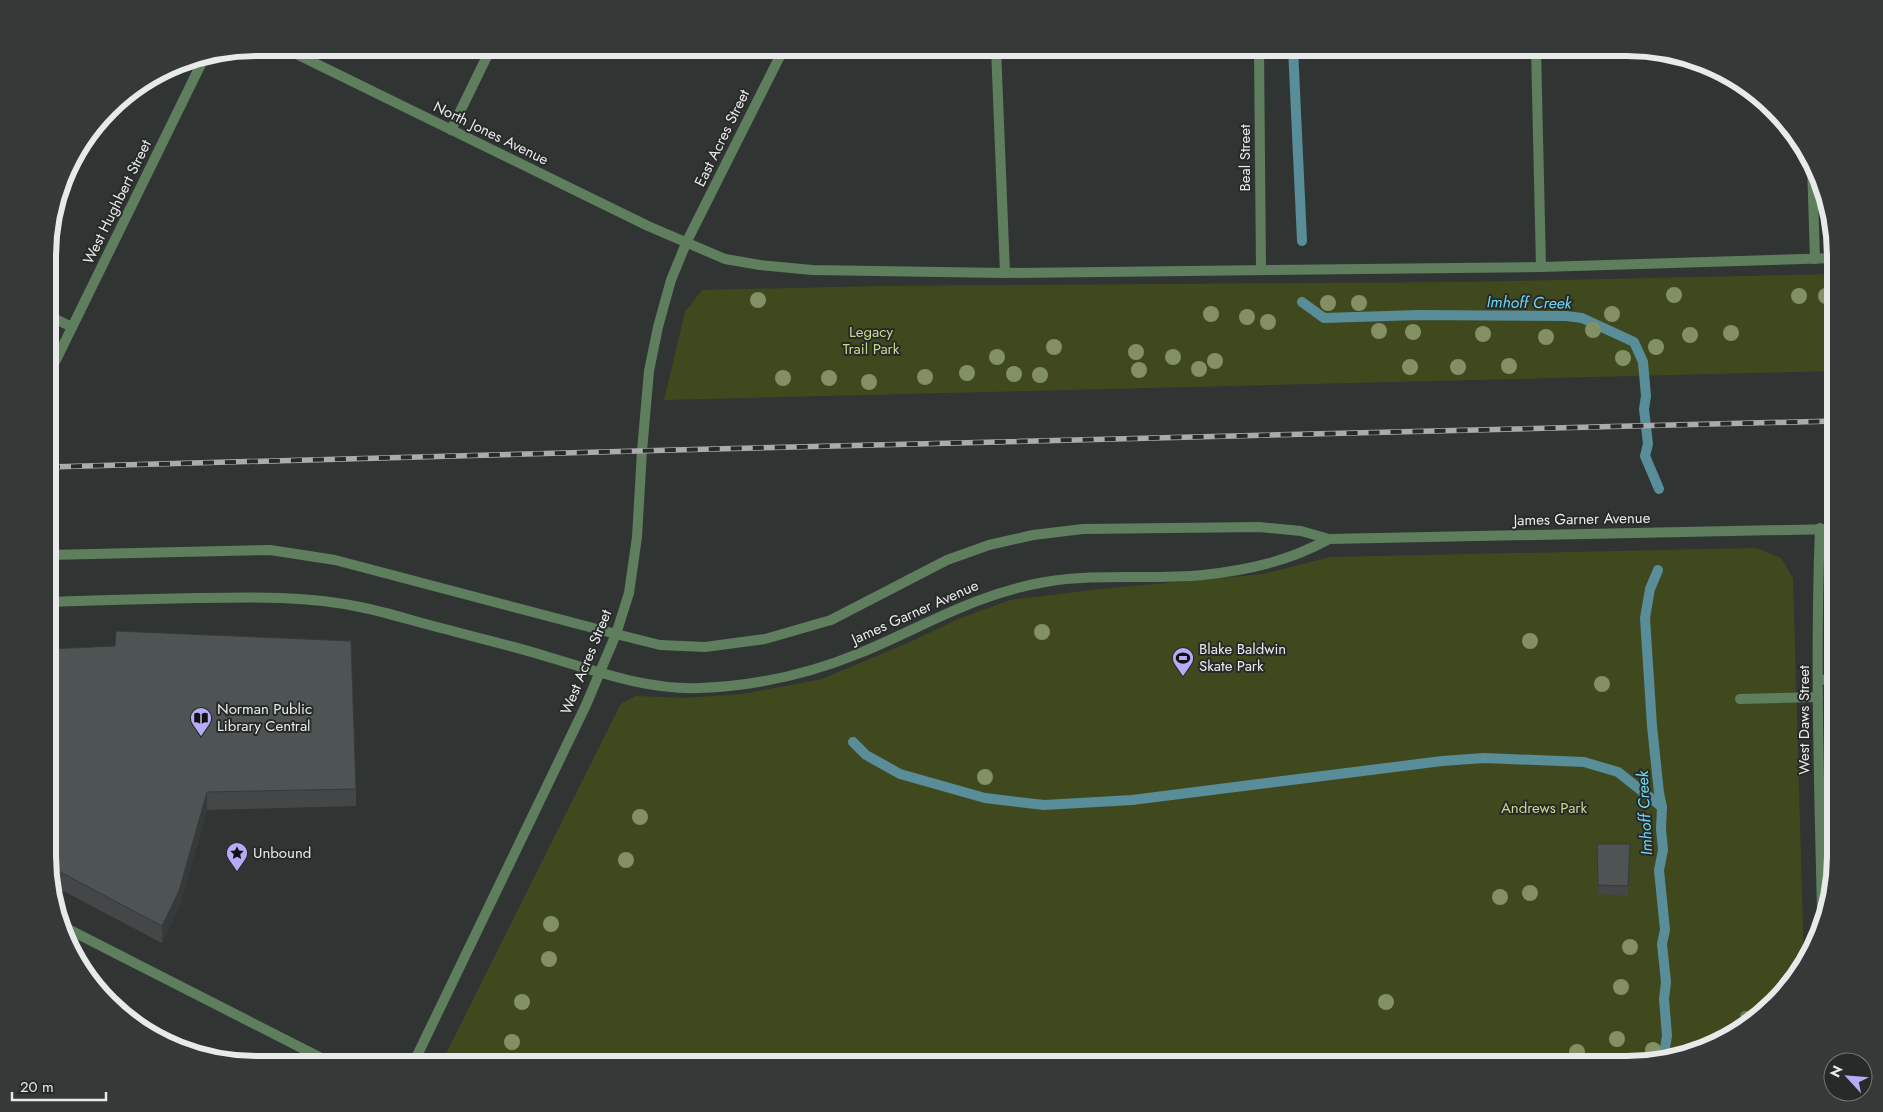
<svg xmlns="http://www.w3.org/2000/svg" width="1883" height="1112" font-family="Jost,sans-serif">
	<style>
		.green { fill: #3f491d }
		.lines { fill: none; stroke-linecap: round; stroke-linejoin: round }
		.stream { stroke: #588d99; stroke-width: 10 }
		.lane { stroke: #5e7e5e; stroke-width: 10 }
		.street { stroke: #5e7e5e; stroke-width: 10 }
		.rail-casing { stroke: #a9acaa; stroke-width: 5.5 }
		.rail { stroke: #262b29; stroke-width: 4; stroke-dasharray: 11; stroke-linecap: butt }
		.tree { fill: #839063 }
		.wall { fill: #434747 }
		.shaded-wall { fill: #373a3a }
		.building { fill: #4e5353; stroke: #373a3a }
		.labels { text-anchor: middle; stroke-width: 4; stroke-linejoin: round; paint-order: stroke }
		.street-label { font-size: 15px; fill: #e7eae8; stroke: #262b29 }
		.park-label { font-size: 15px; fill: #c7da8a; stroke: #262b29 }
		.poi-label { font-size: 15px; fill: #e7eae8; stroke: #262b29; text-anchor: start }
		.water-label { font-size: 16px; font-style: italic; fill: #6dd7f3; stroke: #262b29 }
		.rim { fill: none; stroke: #e7eae8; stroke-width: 6 }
	</style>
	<rect width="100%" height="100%" fill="#303533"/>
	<g class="green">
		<path d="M1835 274V371L664 400 685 312 702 290 878 286 1465 282Z"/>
		<path d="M1756 548 1781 558 1793 578 1804 965 1774 1004 1731 1036 1640 1064H441L613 719 621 704 635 696 684 698 742 694 822 679 910 642 958 619 1010 600 1101 589 1263 574 1330 557Z"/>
	</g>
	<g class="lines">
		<g class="stream">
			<path d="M1293 48 1302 241"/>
			<path d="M1302 302 1324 318 1419 315 1566 316 1582 318 1634 342 1643 362 1646 396 1644 409 1648 444 1645 456 1659 489"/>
			<path d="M1658 570 1650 589 1645 618 1652 726 1659 793 1662 807 1661 829 1663 850 1659 870 1665 930 1662 944 1666 982 1664 999 1667 1036 1665 1048 1666 1056"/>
			<path d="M853 742 866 755 900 774 985 798 1044 805 1132 800 1442 761 1484 758 1584 762 1618 772 1662 807"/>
		</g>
		<g class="lane">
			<path d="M996 48 1005 273"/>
			<path d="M1536 48 1541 267"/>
			<path d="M451 130 491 48"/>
			<path d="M49 316 72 327"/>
			<path d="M1818 680 1835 679"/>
			<path d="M1740 699 1818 697"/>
			<path d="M66 928 333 1064"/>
			<path d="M1745 1016H1758"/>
		</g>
		<g class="street">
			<path d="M284 48 648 226 725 259 760 265 812 270 1005 273 1541 267 1835 258"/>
			<path d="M1259 48 1261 269"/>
			<path d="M1812 165 1815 259"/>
			<path d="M56 360 204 58"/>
			<path d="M1820 528C1815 656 1819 783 1822 911"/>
			<path d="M49 555 270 550 335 560 616 634 660 645 705 647 765 639 831 620 947 560 989 545 1033 535 1083 529 1259 527 1301 531 1329 539 1835 529"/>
			<path d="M49 602C100 600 151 599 201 598 254 597 308 596 360 607 390 613 419 623 449 630 481 639 513 646 545 656 596 671 646 690 700 688 755 686 809 674 860 653 923 627 975 594 1045 582 1097 573 1151 580 1203 575 1249 570 1289 561 1329 539"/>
			<path d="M413 1064 586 705 616 634 629 593 637 537 642 451 649 371 658 327 671 280 687 241 784 48"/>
		</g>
		<g class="rail-casing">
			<path id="rail" d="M49 467 674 450 1835 421"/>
		</g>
		<use href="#rail" class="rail"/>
	</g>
	<g class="tree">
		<circle cx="1674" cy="295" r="8"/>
		<circle cx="1799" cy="296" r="8"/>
		<circle cx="1826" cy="296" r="8"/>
		<circle cx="758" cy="300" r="8"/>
		<circle cx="1328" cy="303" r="8"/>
		<circle cx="1359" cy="303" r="8"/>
		<circle cx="1211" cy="314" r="8"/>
		<circle cx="1612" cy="314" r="8"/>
		<circle cx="1247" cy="317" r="8"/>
		<circle cx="1268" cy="322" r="8"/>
		<circle cx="1593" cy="330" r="8"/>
		<circle cx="1379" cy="331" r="8"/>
		<circle cx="1413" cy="332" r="8"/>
		<circle cx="1731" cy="333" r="8"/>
		<circle cx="1483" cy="334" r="8"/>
		<circle cx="1690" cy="335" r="8"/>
		<circle cx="1546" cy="337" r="8"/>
		<circle cx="1054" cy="347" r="8"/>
		<circle cx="1656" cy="347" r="8"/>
		<circle cx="1136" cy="352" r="8"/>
		<circle cx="997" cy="357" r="8"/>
		<circle cx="1173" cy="357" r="8"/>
		<circle cx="1623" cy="358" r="8"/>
		<circle cx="1215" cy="361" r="8"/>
		<circle cx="1509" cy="366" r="8"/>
		<circle cx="1410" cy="367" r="8"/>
		<circle cx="1458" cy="367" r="8"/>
		<circle cx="1199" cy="369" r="8"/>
		<circle cx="1139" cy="370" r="8"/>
		<circle cx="967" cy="373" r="8"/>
		<circle cx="1014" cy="374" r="8"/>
		<circle cx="1040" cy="375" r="8"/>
		<circle cx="925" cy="377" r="8"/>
		<circle cx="783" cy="378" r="8"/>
		<circle cx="829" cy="378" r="8"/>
		<circle cx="869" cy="382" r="8"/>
		<circle cx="1042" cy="632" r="8"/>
		<circle cx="1530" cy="641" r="8"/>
		<circle cx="1602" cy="684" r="8"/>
		<circle cx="985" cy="777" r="8"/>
		<circle cx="640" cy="817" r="8"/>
		<circle cx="626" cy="860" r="8"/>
		<circle cx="1530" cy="893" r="8"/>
		<circle cx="1500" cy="897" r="8"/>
		<circle cx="551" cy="924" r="8"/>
		<circle cx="1630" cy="947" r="8"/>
		<circle cx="549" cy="959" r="8"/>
		<circle cx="1621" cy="987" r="8"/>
		<circle cx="522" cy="1002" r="8"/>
		<circle cx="1386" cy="1002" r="8"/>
		<circle cx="1617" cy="1039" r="8"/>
		<circle cx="512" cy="1042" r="8"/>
		<circle cx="1653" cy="1050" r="8"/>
		<circle cx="1577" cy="1052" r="8"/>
	</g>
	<g class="wall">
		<path d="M49 649 356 789V806L207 810 179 908 162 943 50 884Z"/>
		<path d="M1597 844H1630L1628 896 1598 894Z"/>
	</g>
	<path class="shaded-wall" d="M207 792V810L179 908 162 943V926Z"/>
	<g class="building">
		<path d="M116 631 351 641 356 789 207 792 179 891 162 926 49 866V649L115 646Z"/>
		<path d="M1597 844H1630L1628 886 1598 885Z"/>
	</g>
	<defs>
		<g id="stadium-pin" transform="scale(1.125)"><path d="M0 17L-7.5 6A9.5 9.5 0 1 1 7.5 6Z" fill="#b7abf8" stroke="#262b29"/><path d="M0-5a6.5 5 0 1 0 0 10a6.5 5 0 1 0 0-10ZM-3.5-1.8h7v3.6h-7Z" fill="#111"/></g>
		<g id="library-pin" transform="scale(1.125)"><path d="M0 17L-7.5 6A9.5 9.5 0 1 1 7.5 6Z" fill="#b7abf8" stroke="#262b29"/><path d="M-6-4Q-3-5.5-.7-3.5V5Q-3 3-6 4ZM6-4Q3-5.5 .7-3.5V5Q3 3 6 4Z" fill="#111"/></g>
		<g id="sight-pin" transform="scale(1.125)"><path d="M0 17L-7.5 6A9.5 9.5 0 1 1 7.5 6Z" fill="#b7abf8" stroke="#262b29"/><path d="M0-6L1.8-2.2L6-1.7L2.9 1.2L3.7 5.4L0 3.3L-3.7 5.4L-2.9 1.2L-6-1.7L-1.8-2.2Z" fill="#111"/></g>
	</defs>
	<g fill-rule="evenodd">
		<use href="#stadium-pin" x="1183" y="658"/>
		<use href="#library-pin" x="201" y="718"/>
		<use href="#sight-pin" x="237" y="853"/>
	</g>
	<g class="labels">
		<g class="street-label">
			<text transform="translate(491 133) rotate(26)" y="5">North Jones Avenue</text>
			<text transform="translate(722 138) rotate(-64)" y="5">East Acres Street</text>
			<text transform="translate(1245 158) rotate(-90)" y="5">Beal Street</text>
			<text transform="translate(117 202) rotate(-64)" y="5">West Hughbert Street</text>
			<text transform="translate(1582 519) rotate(-1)" y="5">James Garner Avenue</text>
			<text transform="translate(915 612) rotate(-24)" y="5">James Garner Avenue</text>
			<text transform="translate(586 662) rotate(-68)" y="5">West Acres Street</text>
			<text transform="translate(1804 720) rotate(-90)" y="5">West Daws Street</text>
		</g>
		<g class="park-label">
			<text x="871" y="337">Legacy<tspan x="871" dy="17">Trail Park</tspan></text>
			<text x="1544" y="813">Andrews Park</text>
		</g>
		<g class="poi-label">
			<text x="1199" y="654">Blake Baldwin<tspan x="1199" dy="17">Skate Park</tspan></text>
			<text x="217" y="714">Norman Public<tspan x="217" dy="17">Library Central</tspan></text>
			<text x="253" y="858">Unbound</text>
		</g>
		<g class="water-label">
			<text transform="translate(1529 302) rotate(1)" y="6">Imhoff Creek</text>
			<text transform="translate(1644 813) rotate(-93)" y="6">Imhoff Creek</text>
		</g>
	</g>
	<path d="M0 0H1883V1112H0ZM256 56H1627A200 200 0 0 1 1827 256V856A200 200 0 0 1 1627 1056H256A200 200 0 0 1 56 856V256A200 200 0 0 1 256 56Z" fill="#353a38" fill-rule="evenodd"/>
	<path class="rim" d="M256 56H1627A200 200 0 0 1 1827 256V856A200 200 0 0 1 1627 1056H256A200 200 0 0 1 56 856V256A200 200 0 0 1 256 56Z"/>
	<g transform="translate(1848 1077) rotate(296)"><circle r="24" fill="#262b29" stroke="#737775"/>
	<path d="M0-4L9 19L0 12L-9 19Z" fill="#b7abf8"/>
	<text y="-8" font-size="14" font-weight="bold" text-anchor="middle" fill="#e7eae8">N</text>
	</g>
	<path d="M12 1092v8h94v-8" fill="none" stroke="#e7eae8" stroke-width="2.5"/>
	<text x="20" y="1092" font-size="15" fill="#e7eae8" stroke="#262b29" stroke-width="4" paint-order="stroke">20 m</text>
</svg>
